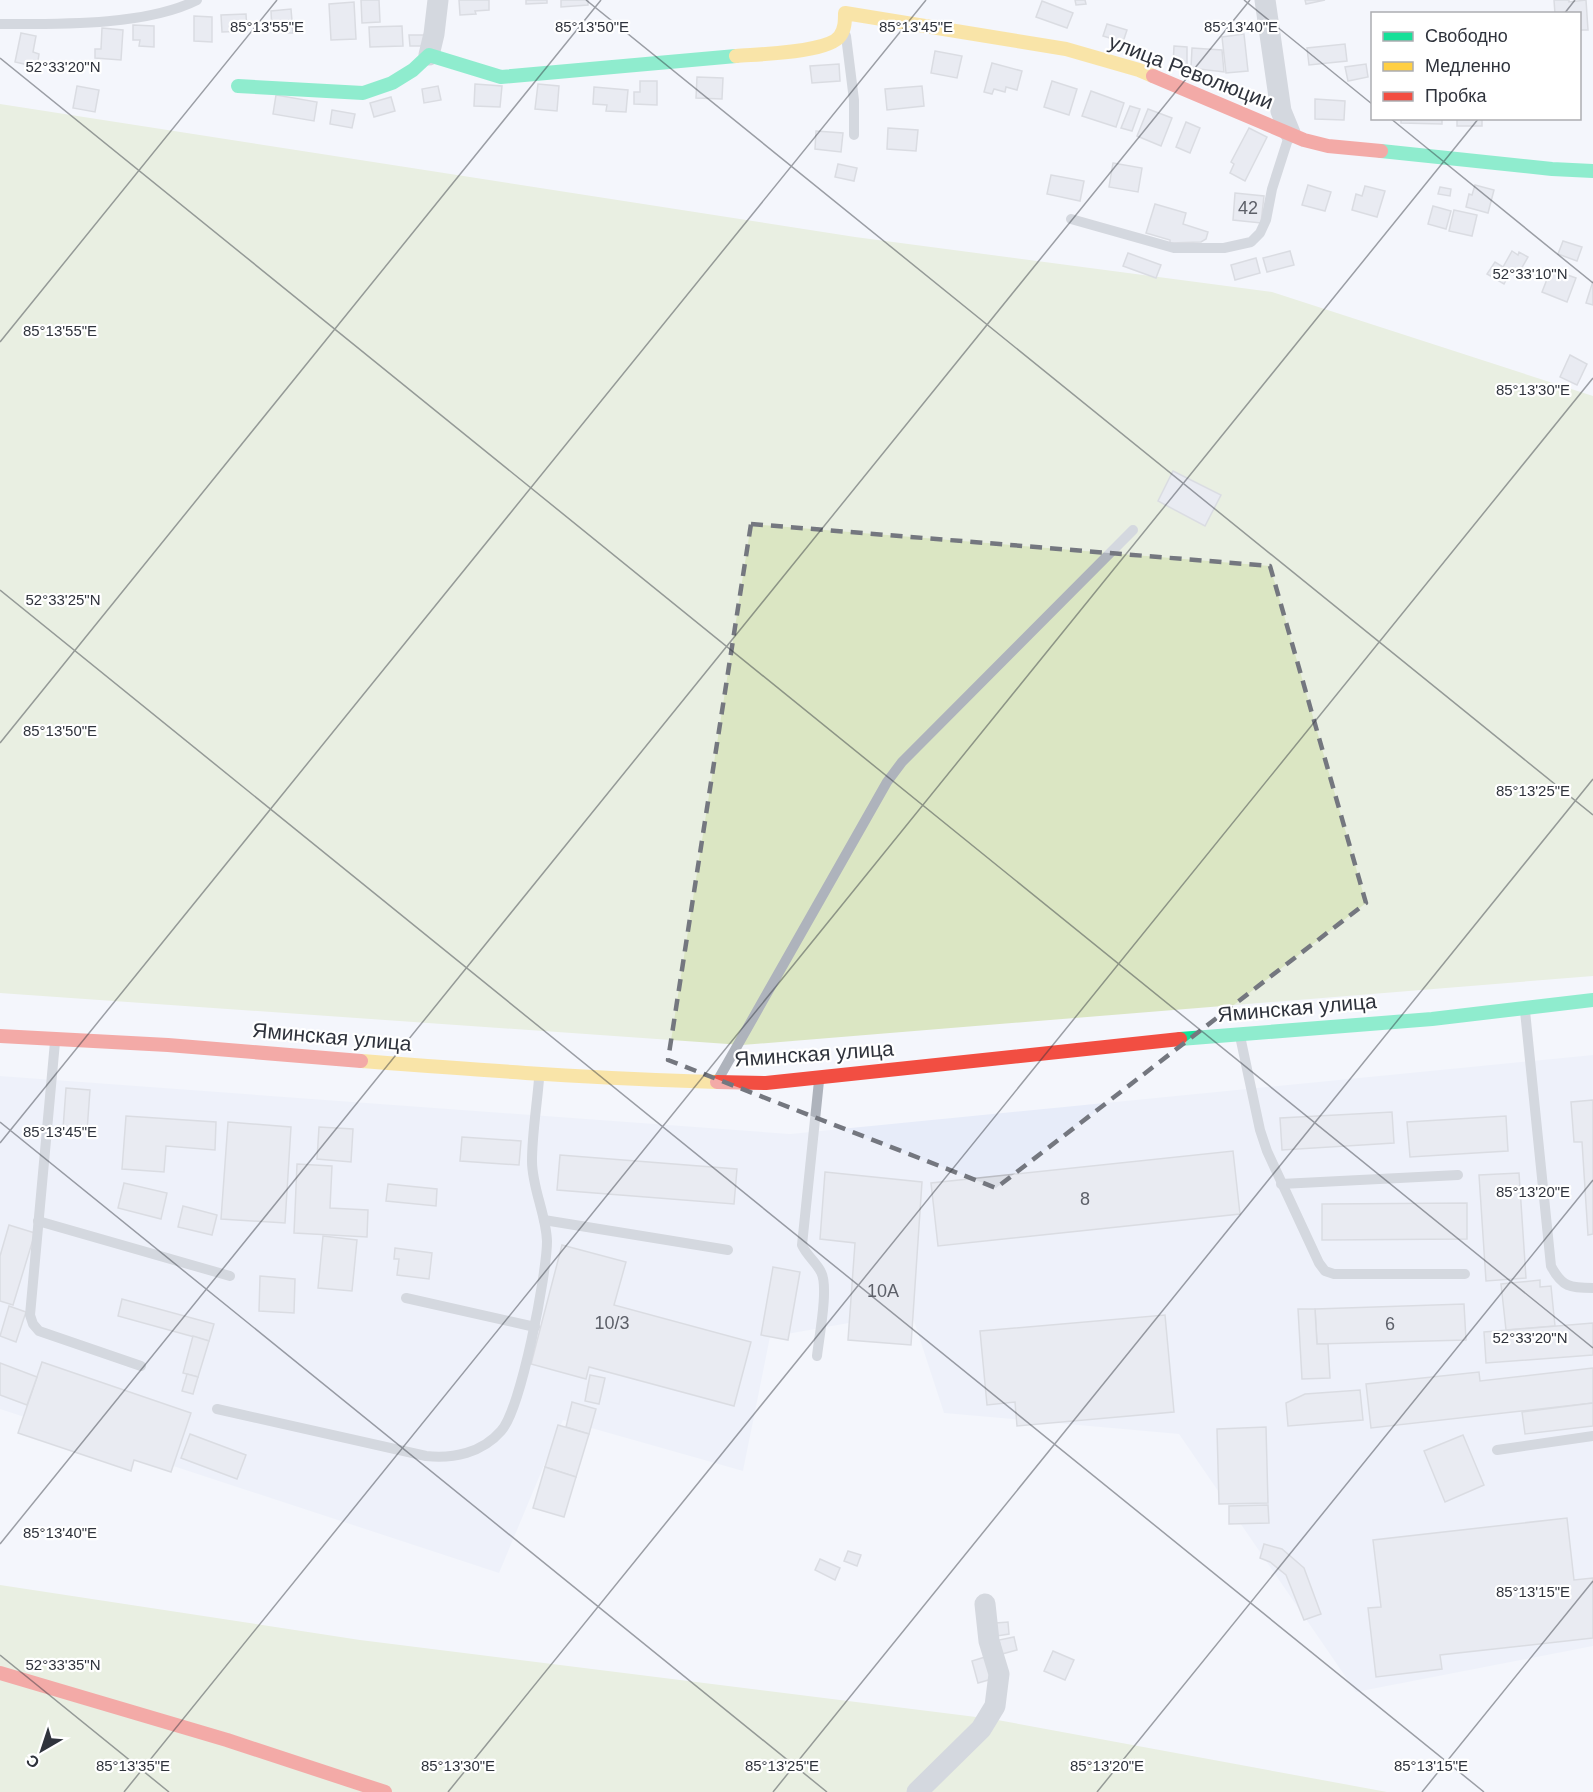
<svg xmlns="http://www.w3.org/2000/svg" width="1593" height="1792" font-family="Arial,sans-serif">
	<style>
		.built { fill: #e7ecf9 }
		.green { fill: #dbe6c3 }
		.building { fill: #dbdee6; stroke: #bbbdc4; stroke-width: 1.5 }
		.lines { fill: none; stroke-linecap: round; stroke-linejoin: round }
		.lane { stroke: #aeb3bc; stroke-width: 10 }
		.street { stroke: #aeb3bc; stroke-width: 21 }
		.fast { stroke: #16e098; stroke-width: 14 }
		.slow { stroke: #ffcf43; stroke-width: 14 }
		.jam { stroke: #f24e42; stroke-width: 14 }
		.marked { fill: none; stroke: #74777f; stroke-width: 4.5; stroke-dasharray: 12 8; stroke-linejoin: round }
		.ticks { fill: none; stroke: #2f333c; stroke-width: 1.5; stroke-opacity: 0.45 }
		.labels { text-anchor: middle; stroke-width: 4.5; stroke-linejoin: round; paint-order: stroke }
		.number-label { font-size: 18px; fill: #5d6069 }
		.street-label { font-size: 21px; fill: #2f333c; stroke: #fff }
		.ticks-label { font-size: 15px; text-anchor: middle; fill: #2f333c; stroke: #fff; stroke-width: 4.5; stroke-linejoin: round; paint-order: stroke }
	</style>
	<rect width="100%" height="100%" fill="#f4f6fc"/>
	<path class="built" d="M1593 1055V1646L1356 1692 1179 1434 944 1413 911 1312 770 1337 743 1471 563 1420 499 1573 0 1409V1076L790 1134Z"/>
	<g class="green">
		<path d="M0 104 855 237 1272 292 1593 396V976L742 1045 0 993Z"/>
		<path d="M0 1585 360 1640 992 1719 1387 1792H0Z"/>
	</g>
	<g class="building">
		<path d="M361 0H379L380 22 362 23Z"/>
		<path d="M459 0H489V10L475 11 476 14 460 15Z"/>
		<path d="M526 0H547V3L526 4Z"/>
		<path d="M561 0H588V5L561 7Z"/>
		<path d="M1075 0H1085L1086 4 1076 5Z"/>
		<path d="M1305 0H1325L1306 4Z"/>
		<path d="M1554 0H1569V2L1586 0 1588 30H1580V14H1555Z"/>
		<path d="M1042 1 1073 13 1067 28 1036 17Z"/>
		<path d="M354 2 356 39 331 40 329 4Z"/>
		<path d="M291 9 293 33H282V30L272 31 271 11Z"/>
		<path d="M246 14 247 31 222 32 221 15Z"/>
		<path d="M194 16 212 17V42L194 41Z"/>
		<path d="M1107 24 1127 30 1123 42 1103 36Z"/>
		<path d="M133 25 154 26V47L139 46 140 40H133Z"/>
		<path d="M402 26 403 46 370 47 369 27Z"/>
		<path d="M102 28 123 30 121 60 95 58V49H101Z"/>
		<path d="M21 33 36 36 33 52 39 54 37 67 15 62Z"/>
		<path d="M1244 34 1248 71 1226 73 1222 37Z"/>
		<path d="M409 35H426L427 46H410Z"/>
		<path d="M1345 44 1347 61 1309 65 1307 48Z"/>
		<path d="M1174 46 1187 47V67H1173Z"/>
		<path d="M1192 48 1222 50 1224 72 1191 68Z"/>
		<path d="M935 51 962 56 957 78 931 73Z"/>
		<path d="M992 63 1022 71 1017 90 1006 87 1005 92 994 89 992 94 984 92Z"/>
		<path d="M839 64 840 81 812 83 810 66Z"/>
		<path d="M1366 64 1368 77 1348 81 1345 67Z"/>
		<path d="M697 77 723 78 722 99 696 98Z"/>
		<path d="M640 81H657V105L634 104V92H640Z"/>
		<path d="M1052 81 1077 89 1069 115 1044 107Z"/>
		<path d="M475 84 502 86 500 107 474 106Z"/>
		<path d="M538 84 559 86 557 111 535 109Z"/>
		<path d="M77 86 99 90 95 112 73 108Z"/>
		<path d="M438 86 441 100 424 103 422 89Z"/>
		<path d="M922 86 924 106 887 110 885 89Z"/>
		<path d="M594 87 628 90 626 112 606 111 607 105 593 104Z"/>
		<path d="M1091 91 1124 103 1116 127 1082 116Z"/>
		<path d="M276 95 317 102 314 121 273 114Z"/>
		<path d="M391 97 395 111 374 117 370 103Z"/>
		<path d="M1315 99 1345 101 1344 120 1315 119Z"/>
		<path d="M1130 106 1140 109 1132 131 1121 128Z"/>
		<path d="M1148 109 1172 118 1161 146 1137 136Z"/>
		<path d="M332 110 355 114 352 128 330 124Z"/>
		<path d="M1401 118H1442V124L1401 123Z"/>
		<rect x="1457" y="118" width="25" height="8"/>
		<path d="M1186 122 1200 128 1190 153 1176 147Z"/>
		<path d="M888 128 918 130 916 151 887 149Z"/>
		<path d="M1249 128 1267 137 1245 181 1230 173 1234 164 1231 162Z"/>
		<path d="M816 131 843 133 841 152 815 149Z"/>
		<path d="M1113 163 1142 168 1138 192 1109 187Z"/>
		<path d="M838 164 857 168 854 181 835 177Z"/>
		<path d="M1051 175 1084 181 1080 201 1047 194Z"/>
		<path d="M1308 185 1331 192 1325 211 1302 205Z"/>
		<path d="M1475 185 1494 190 1488 213 1466 207 1469 194 1472 195Z"/>
		<path d="M1365 186 1385 191 1377 217 1352 210 1356 194 1362 196Z"/>
		<path d="M1440 187 1451 189 1450 196 1438 194Z"/>
		<path d="M1235 193 1264 196 1261 223 1233 220Z"/>
		<path d="M1155 204 1186 213 1183 224 1208 232 1206 239 1201 242 1170 243V240L1146 233Z"/>
		<path d="M1433 206 1451 211 1446 229 1428 224Z"/>
		<path d="M1454 210 1477 215 1472 236 1449 231Z"/>
		<path d="M1563 241 1582 247 1577 261 1558 254Z"/>
		<path d="M1290 251 1294 265 1267 272 1263 258Z"/>
		<path d="M1512 251 1518 255 1519 252 1528 257 1517 276 1510 273 1504 284 1487 274 1495 262 1503 267Z"/>
		<path d="M1128 253 1161 265 1156 278 1123 266Z"/>
		<path d="M1256 258 1260 273 1235 280 1231 265Z"/>
		<path d="M1551 269 1576 278 1567 302 1542 292Z"/>
		<path d="M1593 281V305L1586 303Z"/>
		<path d="M1570 355 1587 364 1577 385 1560 377Z"/>
		<path d="M1173 471 1221 495 1205 526 1158 501Z"/>
		<path d="M66 1088 90 1090 87 1131 63 1129Z"/>
		<path d="M1593 1100V1234L1588 1235 1582 1142H1574L1571 1102Z"/>
		<path d="M1392 1112 1394 1143 1282 1150 1280 1118Z"/>
		<path d="M126 1116 216 1122 215 1150 166 1146 164 1172 122 1169Z"/>
		<path d="M1506 1116 1508 1151 1410 1157 1407 1122Z"/>
		<path d="M228 1122 291 1127 285 1223 221 1219Z"/>
		<path d="M319 1127 353 1129 351 1162 317 1159Z"/>
		<path d="M462 1137 521 1141 519 1165 460 1161Z"/>
		<path d="M1233 1151 1240 1214 938 1246 931 1183Z"/>
		<path d="M560 1155 737 1169 734 1204 557 1190Z"/>
		<path d="M297 1164 332 1166 330 1208 368 1210 367 1237 294 1233Z"/>
		<path d="M825 1172 922 1182 911 1345 848 1340 855 1243 820 1239Z"/>
		<path d="M1519 1173 1526 1278 1486 1281 1479 1175Z"/>
		<path d="M124 1183 167 1193 161 1219 118 1208Z"/>
		<path d="M388 1184 437 1189 436 1206 386 1201Z"/>
		<path d="M1467 1203V1239L1322 1240V1204Z"/>
		<path d="M183 1206 217 1215 212 1235 178 1227Z"/>
		<path d="M9 1225 35 1233 13 1305 0 1301V1256Z"/>
		<path d="M323 1236 357 1240 352 1291 318 1288Z"/>
		<path d="M562 1245 626 1262 614 1305 751 1342 734 1406 589 1367 586 1379 531 1364Z"/>
		<path d="M395 1248 432 1253 429 1279 397 1275 399 1259H394Z"/>
		<path d="M773 1267 800 1272 788 1340 761 1335Z"/>
		<path d="M260 1276 295 1279 294 1313 259 1311Z"/>
		<path d="M1540 1280V1287L1551 1286 1555 1326 1506 1330 1501 1284Z"/>
		<path d="M122 1299 214 1324 209 1341 118 1316Z"/>
		<path d="M1464 1304 1466 1340 1317 1344 1315 1309Z"/>
		<path d="M9 1306 26 1312 16 1342 0 1336Z"/>
		<path d="M1298 1309H1315L1317 1344H1328L1330 1378 1302 1379Z"/>
		<path d="M1165 1315 1174 1412 1017 1426 1015 1402 987 1405 980 1331Z"/>
		<path d="M1593 1323V1355L1486 1363 1484 1332Z"/>
		<path d="M193 1336 209 1341 198 1377 183 1373Z"/>
		<path d="M42 1362 191 1413 171 1472 134 1460 131 1471 18 1433Z"/>
		<path d="M0 1363 37 1377 27 1405 0 1395Z"/>
		<path d="M1593 1368V1403L1371 1428 1366 1384 1479 1372 1480 1381Z"/>
		<path d="M187 1374 198 1377 193 1394 182 1391Z"/>
		<path d="M590 1375 605 1378 599 1404 585 1401Z"/>
		<path d="M1360 1390 1363 1420 1288 1426 1286 1403 1305 1394Z"/>
		<path d="M572 1402 596 1409 589 1434 566 1427Z"/>
		<path d="M1593 1403V1426L1525 1434 1522 1412Z"/>
		<path d="M558 1425 589 1434 576 1477 545 1467Z"/>
		<path d="M1266 1427 1268 1503 1219 1504 1217 1429Z"/>
		<path d="M190 1434 246 1455 237 1479 181 1458Z"/>
		<path d="M1463 1435 1484 1485 1445 1502 1424 1451Z"/>
		<path d="M545 1467 576 1477 564 1517 533 1508Z"/>
		<path d="M1268 1505 1269 1523 1229 1524V1506Z"/>
		<path d="M1567 1518 1574 1580 1593 1578V1638L1440 1655 1442 1669 1376 1677 1368 1608 1381 1607 1373 1540Z"/>
		<path d="M1264 1544 1282 1549 1304 1568 1321 1614 1304 1620 1286 1575 1270 1562 1260 1558Z"/>
		<path d="M848 1551 861 1555 857 1566 844 1561Z"/>
		<path d="M820 1559 840 1568 835 1580 815 1570Z"/>
		<path d="M1008 1622 1009 1634 997 1636 996 1623Z"/>
		<path d="M1014 1637 1017 1650 1002 1654 999 1640Z"/>
		<path d="M1053 1651 1074 1660 1065 1680 1044 1671Z"/>
		<path d="M985 1657 992 1679 978 1683 972 1661Z"/>
	</g>
	<g class="lines">
		<g class="lane">
			<path d="M0 24C57 24 146 26 197 0"/>
			<path d="M846 36 854 100V135"/>
			<path d="M1071 219 1174 248H1224L1251 242 1260 233 1266 220 1272 189 1289 136"/>
			<path d="M1525 1011 1551 1266C1562 1287 1570 1288 1593 1288"/>
			<path d="M1240 1036 1260 1130 1267 1151 1319 1263 1325 1271 1334 1274H1465"/>
			<path d="M55 1042 30 1315 33 1324 39 1331 141 1366"/>
			<path d="M719 1078 887 782 902 762 1133 530"/>
			<path d="M1281 1184 1458 1175"/>
			<path d="M544 1220 728 1250"/>
			<path d="M38 1221 230 1276"/>
			<path d="M406 1298 535 1327"/>
			<path d="M817 1356C819 1337 829 1287 821 1272 816 1262 807 1256 802 1245L819 1081"/>
			<path d="M217 1409 426 1456C453 1459 482 1453 501 1431 521 1410 547 1273 547 1241 546 1214 532 1188 532 1161 532 1134 537 1105 539 1079"/>
			<path d="M1497 1450 1593 1436"/>
		</g>
		<g class="street">
			<path d="M1265 0 1281 111 1290 133"/>
			<path d="M429 55 434 34 438 0"/>
			<path d="M917 1792 981 1729 995 1706 999 1674 989 1641 985 1604"/>
		</g>
		<g class="fast">
			<path d="M238 86 363 93 392 83 413 70 429 55 501 77 736 56"/>
			<path d="M1381 151 1552 169 1593 171"/>
			<path d="M1180 1039 1432 1019 1593 1000"/>
		</g>
		<g class="slow">
			<path d="M736 56C758 54 828 53 840 36 845 29 845 21 845 13L1066 49 1139 70 1153 76"/>
			<path d="M361 1061C480 1070 598 1079 717 1082"/>
		</g>
		<g class="jam">
			<path d="M1153 76 1304 140 1328 146 1381 151"/>
			<path d="M0 1036 168 1045 361 1061"/>
			<path d="M717 1082 766 1083 1180 1039"/>
			<path d="M0 1673 227 1740 385 1792"/>
		</g>
	</g>
	<path d="M0 0H1593V1792H0ZM751 524 1270 566 1366 903 996 1188 668 1060Z" fill="#f4f6fc" fill-opacity=".55" fill-rule="evenodd"/>
	<path class="marked" d="M751 524 1270 566 1366 903 996 1188 668 1060Z"/>
	<path class="ticks" d="M586 0 1593 815M1244 0 1372 104M1564 14 1575 0M0 58 1593 1348M1390 118 1593 283M0 342 277 0M0 590 1484 1792M0 743 601 0M0 1122 827 1792M0 1143 926 0M0 1544 1250 0M0 1655 169 1792M124 1792 1479 118M448 1792 1593 378M773 1792 1593 779M1097 1792 1593 1180M1422 1792 1593 1581"/>
	<g class="labels">
		<g class="number-label">
			<text x="1248" y="214">42</text>
			<text x="1085" y="1205">8</text>
			<text x="883" y="1297">10А</text>
			<text x="612" y="1329">10/3</text>
			<text x="1390" y="1330">6</text>
		</g>
		<g class="street-label">
			<text transform="translate(1191 72) rotate(21)" y="7">улица Революции</text>
			<text transform="translate(1297 1008) rotate(-5)" y="7">Яминская улица</text>
			<text transform="translate(332 1037) rotate(5)" y="7">Яминская улица</text>
			<text transform="translate(814 1054) rotate(-4)" y="7">Яминская улица</text>
		</g>
	</g>
	<g class="ticks-label">
		<text x="267" y="32">85°13'55"E</text>
		<text x="592" y="32">85°13'50"E</text>
		<text x="916" y="32">85°13'45"E</text>
		<text x="1241" y="32">85°13'40"E</text>
		<text x="63" y="72">52°33'20"N</text>
		<text x="1530" y="279">52°33'10"N</text>
		<text x="60" y="336">85°13'55"E</text>
		<text x="1533" y="395">85°13'30"E</text>
		<text x="63" y="605">52°33'25"N</text>
		<text x="60" y="736">85°13'50"E</text>
		<text x="1533" y="796">85°13'25"E</text>
		<text x="60" y="1137">85°13'45"E</text>
		<text x="1533" y="1197">85°13'20"E</text>
		<text x="1530" y="1343">52°33'20"N</text>
		<text x="60" y="1538">85°13'40"E</text>
		<text x="1533" y="1597">85°13'15"E</text>
		<text x="63" y="1670">52°33'35"N</text>
		<text x="133" y="1771">85°13'35"E</text>
		<text x="458" y="1771">85°13'30"E</text>
		<text x="782" y="1771">85°13'25"E</text>
		<text x="1107" y="1771">85°13'20"E</text>
		<text x="1431" y="1771">85°13'15"E</text>
	</g>
	<rect x="1371" y="12" width="210" height="108" fill="#ffffff" stroke="#acadb1" stroke-width="1.5"/>
	<rect x="1383" y="32" width="30" height="9" fill="#16e098" stroke="#acadb1" stroke-width="1.5"/>
	<text x="1425" y="42" font-size="18" fill="#2f333c">Свободно</text>
	<rect x="1383" y="62" width="30" height="9" fill="#ffcf43" stroke="#acadb1" stroke-width="1.5"/>
	<text x="1425" y="72" font-size="18" fill="#2f333c">Медленно</text>
	<rect x="1383" y="92" width="30" height="9" fill="#f24e42" stroke="#acadb1" stroke-width="1.5"/>
	<text x="1425" y="102" font-size="18" fill="#2f333c">Пробка</text>
	<g transform="translate(42 1750) rotate(219)" stroke="#ffffff" stroke-width="4.5" paint-order="stroke">
	<path d="M0-4.5L10 22L0 15L-10 22Z" fill="#2f333c"/>
	<text y="-9" font-size="16" font-weight="bold" text-anchor="middle" fill="#2f333c">С</text>
	</g>
</svg>
